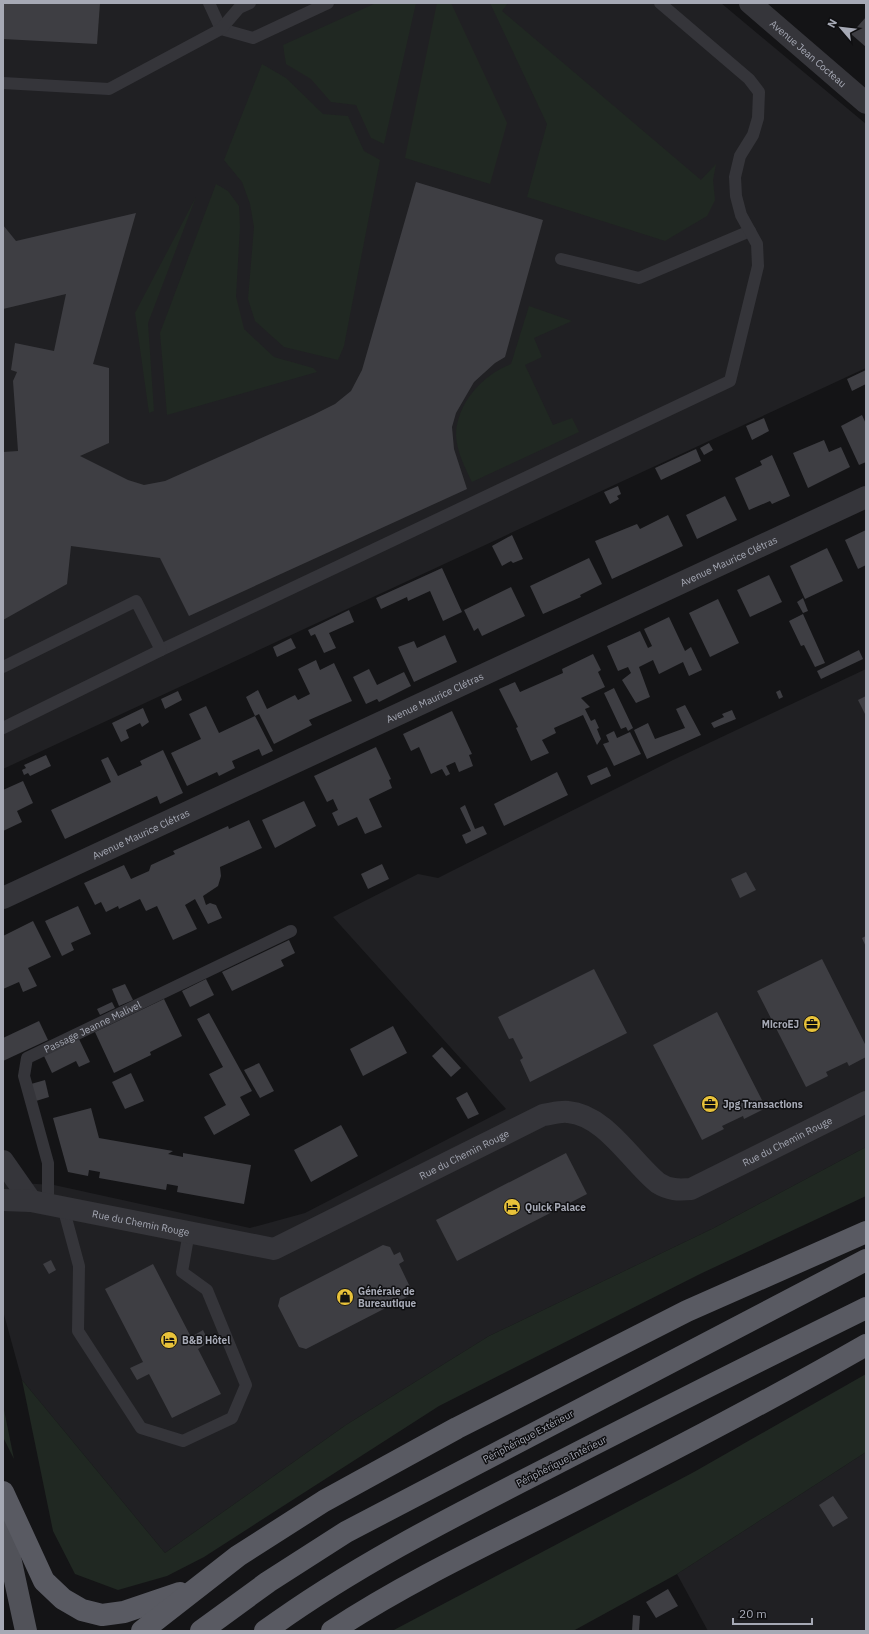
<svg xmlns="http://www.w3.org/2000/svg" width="869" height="1634" font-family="'IBM Plex Sans',sans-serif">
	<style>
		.built { fill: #202023 }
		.green { fill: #202822 }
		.building { fill: #3e3e43 }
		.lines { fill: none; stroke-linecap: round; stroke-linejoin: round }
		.service { stroke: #35353a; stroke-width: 12 }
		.minor { stroke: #35353a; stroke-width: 22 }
		.primary { stroke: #515259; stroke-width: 22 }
		.trunk { stroke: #595a62; stroke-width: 22 }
		.labels { text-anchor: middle; stroke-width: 3; stroke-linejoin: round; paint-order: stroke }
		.street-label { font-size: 10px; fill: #a6a9b5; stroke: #0f0f11 }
		.poi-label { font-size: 10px; font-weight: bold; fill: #a6a9b5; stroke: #0f0f11; text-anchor: start }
	</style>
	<rect width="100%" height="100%" fill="#141416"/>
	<g class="built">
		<path d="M3 3H721L866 124V368L3 769Z"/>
		<path d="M866 669V1147L714 1228 489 1336 346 1425 165 1553 22 1380 3 1311V1182L54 1185 250 1228 305 1213 506 1109 333 917 418 874 438 878 673 760Z"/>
		<path d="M866 1452V1631H708L677 1574Z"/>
	</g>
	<g class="green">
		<path d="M376 3H416L384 144 371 138 356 105 331 102 311 79 286 64 283 45Z"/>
		<path d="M437 3H451L507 123 490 184 405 158Z"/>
		<path d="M490 3H508L502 11 701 180 716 164 713 180 715 200 707 216 665 241 527 197 547 124Z"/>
		<path d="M262 64 286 78 323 114 348 116 364 151 380 160 344 346 338 360 284 347 255 321 248 299 254 227 250 204 242 182 224 160Z"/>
		<path d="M216 184 228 191 239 206 240 227 236 297 244 329 274 357 313 368 317 372 167 415 160 333Z"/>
		<path d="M196 197 148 323 154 411 149 413 135 313Z"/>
		<path d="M529 306 572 321 534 338 542 357 525 365 553 425 572 418 579 432 472 482C465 468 457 452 456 436 456 404 482 375 511 364Z"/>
		<path d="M866 1147V1196L700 1274 439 1406 204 1557 167 1576 118 1590 75 1574 53 1531 22 1380 165 1553 346 1425 489 1336 714 1228Z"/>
		<path d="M866 1374V1452L677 1574 573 1631H392L694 1472Z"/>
		<path d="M3 1405 14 1459 3 1437Z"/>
	</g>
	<g class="building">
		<path d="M3 3H100L97 44 3 39Z"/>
		<path d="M866 17V47L851 34Z"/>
		<path d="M416 182 543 220 505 357 495 363 474 382 456 413 452 427 454 449 467 489 189 616 160 558 71 546 67 584 3 620V452L18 451 13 381 17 372 11 370 15 343 54 351 66 294 3 309V225L16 241 136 213 93 364 109 368V443L80 456 128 480 144 485 165 481 313 415 335 404 351 391 362 370Z"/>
		<path d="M866 370V384L852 391 847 379Z"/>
		<path d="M862 415 866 424V462L859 465 841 426Z"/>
		<path d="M764 418 769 431 752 440 746 426Z"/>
		<path d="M824 440 829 452 841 447 850 467 808 488 793 453Z"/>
		<path d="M709 443 713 450 704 455 700 448Z"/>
		<path d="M696 449 701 461 661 480 655 468Z"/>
		<path d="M772 455 790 496 772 504 770 501 749 510 735 478 762 465 760 461Z"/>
		<path d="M618 486 621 494 617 496 619 499 610 504 604 492Z"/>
		<path d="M725 496 737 520 697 539 686 515Z"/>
		<path d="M668 515 683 546 612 579 595 541 637 524 640 529Z"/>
		<path d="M866 530V565L858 569 845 540Z"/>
		<path d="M512 535 523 559 513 563 511 561 502 566 492 546Z"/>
		<path d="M827 548 843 581 805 599 790 566Z"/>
		<path d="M589 558 602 584 580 595 581 597 543 614 530 586Z"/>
		<path d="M442 568 462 612 443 621 430 591 408 601 407 597 381 609 376 598Z"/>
		<path d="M769 575 782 602 750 617 737 590Z"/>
		<path d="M511 587 525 616 482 636 478 628 474 631 464 610Z"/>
		<path d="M803 598 808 611 803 613 797 602Z"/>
		<path d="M718 599 739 643 710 657 689 613Z"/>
		<path d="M349 610 354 622 329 633 336 648 324 653 315 634 311 636 308 630Z"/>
		<path d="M803 614 825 663 815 667 804 645 801 646 789 621Z"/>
		<path d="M669 617 685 651 691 647 702 670 689 676 683 662 659 674 653 660 639 667 650 697 636 703 622 680 631 673 628 667 618 671 607 646 640 631 648 648 652 646 644 629Z"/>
		<path d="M445 635 457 662 414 682 398 647 414 641 417 648Z"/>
		<path d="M291 638 296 648 277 657 273 647Z"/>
		<path d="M859 650 863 659 821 679 817 671Z"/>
		<path d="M593 654 601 670 598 672 605 687 581 698 590 707 585 709 591 721 595 719 599 728 597 729 601 739 597 745 583 715 554 728 556 733 542 740 549 753 531 761 516 728 518 727 499 689 515 682 520 692 563 673 562 669Z"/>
		<path d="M316 660 320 670 334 663 352 701 309 720 312 725 274 744 259 714 255 716 246 697 258 690 267 709 295 695 298 700 310 694 298 669Z"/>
		<path d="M369 669 377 685 404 672 411 686 379 702 377 699 366 704 353 677Z"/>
		<path d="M614 688 633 728 628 731 626 727 621 729 604 693Z"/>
		<path d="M780 690 783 697 779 699 776 692Z"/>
		<path d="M178 691 182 700 165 709 161 699Z"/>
		<path d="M866 696V716L858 700Z"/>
		<path d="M685 705 701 735 647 759 634 730 648 723 655 739 685 728 676 709Z"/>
		<path d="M206 706 219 733 255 716 273 751 262 756 259 749 232 761 235 768 219 776 217 772 187 786 171 753 201 739 189 714Z"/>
		<path d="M143 708 149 722 142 727 140 723 126 730 129 738 121 742 112 723Z"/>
		<path d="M732 710 736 719 714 728 711 723 724 717 722 714Z"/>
		<path d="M452 711 472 754 469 755 473 766 459 772 455 762 446 766 450 774 446 776 442 769 431 774 419 747 411 751 403 734Z"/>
		<path d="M614 731 617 738 630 732 641 754 614 766 603 744 609 742 606 735Z"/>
		<path d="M376 747 391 779 389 780 392 788 369 799 382 827 365 834 357 817 338 826 332 813 338 810 333 799 327 802 314 776Z"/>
		<path d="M163 750 183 793 160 804 157 796 65 839 51 810 111 782 101 760 108 757 118 776 142 765 140 761Z"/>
		<path d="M46 755 51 766 30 776 28 773 24 775 22 770 26 768 24 765Z"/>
		<path d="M607 767 611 776 591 785 587 776Z"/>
		<path d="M557 772 568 795 504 826 494 804Z"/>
		<path d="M23 781 33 803 17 811 22 822 3 831V790Z"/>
		<path d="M304 801 316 826 275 848 262 820Z"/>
		<path d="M465 805 475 829 483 826 487 834 466 844 462 835 471 831 460 808Z"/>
		<path d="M249 820 262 848 220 867 221 876 218 886 203 896 206 905 210 903 216 905 222 918 208 924 195 899 185 905 197 929 173 940 157 906 146 911 140 899 119 909 118 906 106 912 101 902 95 905 84 883 124 865 131 879 149 871 151 865 175 854 173 851 228 826 229 829Z"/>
		<path d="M382 864 389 879 368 889 361 874Z"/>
		<path d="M746 872 756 890 740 898 731 879Z"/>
		<path d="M78 906 91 934 71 943 74 950 62 956 45 921Z"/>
		<path d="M33 921 51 957 28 968 37 986 23 992 19 982 3 989V936Z"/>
		<path d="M866 936V947L862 938Z"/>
		<path d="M289 940 295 953 281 960 284 966 232 991 222 972Z"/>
		<path d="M822 959 866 1046V1057L849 1066 847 1062 826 1072 828 1076 806 1087 757 991Z"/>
		<path d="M594 969 627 1033 530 1082 520 1060 523 1058 513 1038 509 1039 498 1017Z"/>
		<path d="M206 979 214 995 190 1007 182 991Z"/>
		<path d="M125 984 133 1000 119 1006 112 989Z"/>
		<path d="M164 999 182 1036 150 1052 151 1055 114 1073 95 1032Z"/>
		<path d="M112 1002 115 1008 100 1015 97 1009Z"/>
		<path d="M717 1012 766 1108 744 1119 743 1116 722 1126 724 1129 702 1140 653 1045Z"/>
		<path d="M209 1013 252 1091 240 1097 250 1115 214 1135 204 1117 226 1105 209 1074 223 1067 197 1019Z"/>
		<path d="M39 1021 48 1040 3 1061V1038Z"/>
		<path d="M393 1026 407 1053 363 1076 350 1049Z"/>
		<path d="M79 1039 90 1062 79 1067 76 1061 52 1073 44 1056Z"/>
		<path d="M442 1047 461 1068 451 1077 432 1056Z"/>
		<path d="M259 1063 274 1091 260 1098 244 1070Z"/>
		<path d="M131 1073 144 1101 125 1109 112 1082Z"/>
		<path d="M45 1080 49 1097 36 1101 31 1084Z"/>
		<path d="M467 1092 479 1114 468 1119 456 1098Z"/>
		<path d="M91 1108 99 1138 173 1151 168 1154 183 1157V1153L251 1165 244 1204 177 1192 178 1186 167 1184 166 1190 99 1178 100 1172 89 1170 88 1176 68 1172 53 1118Z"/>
		<path d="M341 1125 358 1156 311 1182 294 1150Z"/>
		<path d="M566 1153 587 1194 457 1261 436 1220Z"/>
		<path d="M383 1245 390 1247 394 1255 400 1252 404 1261 399 1264 411 1289 409 1296 306 1349 299 1347 278 1306 280 1298Z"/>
		<path d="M51 1260 56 1270 49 1274 43 1264Z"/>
		<path d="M153 1264 191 1337 203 1330 209 1342 198 1349 221 1394 172 1418 149 1374 137 1380 130 1368 143 1362 105 1289Z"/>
		<path d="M833 1496 848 1518 833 1527 819 1505Z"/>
		<path d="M668 1589 678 1606 656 1618 646 1602Z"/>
		<path d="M633 1615 640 1616 639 1631H632Z"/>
	</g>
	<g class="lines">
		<g class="service">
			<path d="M209 3 221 29 253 38 328 3"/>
			<path d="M3 83 109 89 221 29 239 8 250 3"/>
			<path d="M561 259 639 278 750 231"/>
			<path d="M161 650 730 381 758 266 757 244 741 215 736 196 735 177 740 156 753 135 758 118 759 92 749 79 660 3"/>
			<path d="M3 667 136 601 161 650 3 728"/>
			<path id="s1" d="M48 1204V1163L24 1076 27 1058 291 931"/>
			<path d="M63 1207 79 1266 78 1331 141 1428 183 1441 232 1418 246 1385 207 1290 182 1272 189 1232"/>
		</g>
		<g class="minor">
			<path id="s2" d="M750 3 866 103"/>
			<path id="s3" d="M3 898 866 497"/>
			<path d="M3 1161 31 1201"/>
			<path id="s4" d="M3 1200 31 1201 274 1249 543 1115C551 1114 560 1111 568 1112 605 1115 631 1161 658 1183 669 1190 678 1190 691 1189L866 1102"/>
		</g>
		<path class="primary" d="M3 1525 26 1631"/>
		<g class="trunk">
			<path d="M3 1492 44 1581 63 1599 82 1610 102 1615 124 1612 180 1593"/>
			<path d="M142 1631 238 1556 324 1501 457 1428 687 1311 866 1232"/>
			<path d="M201 1631 268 1582 346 1532 866 1260"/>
			<path d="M265 1631C350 1569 444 1521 538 1473 647 1417 756 1362 866 1308"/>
			<path d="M332 1631C408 1581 492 1542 573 1501 672 1451 770 1400 866 1345"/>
		</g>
	</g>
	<defs>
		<g id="office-disc" transform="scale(0.9)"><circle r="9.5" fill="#e8c23a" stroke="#0f0f11"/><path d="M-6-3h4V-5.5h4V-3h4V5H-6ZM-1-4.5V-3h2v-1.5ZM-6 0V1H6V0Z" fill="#111"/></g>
		<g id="hotel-disc" transform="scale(0.9)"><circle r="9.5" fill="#e8c23a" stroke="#0f0f11"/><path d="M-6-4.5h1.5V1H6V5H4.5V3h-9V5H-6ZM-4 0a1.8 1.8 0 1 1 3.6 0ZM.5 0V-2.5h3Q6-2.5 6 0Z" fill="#111"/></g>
		<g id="shop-disc" transform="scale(0.9)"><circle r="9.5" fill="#e8c23a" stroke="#0f0f11"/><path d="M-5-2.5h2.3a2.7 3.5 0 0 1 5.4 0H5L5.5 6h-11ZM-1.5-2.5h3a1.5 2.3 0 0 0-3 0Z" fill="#111"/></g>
	</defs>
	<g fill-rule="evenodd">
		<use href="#office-disc" x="812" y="1024"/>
		<use href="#office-disc" x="710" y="1104"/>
		<use href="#hotel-disc" x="512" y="1207"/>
		<use href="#shop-disc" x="345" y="1297"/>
		<use href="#hotel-disc" x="169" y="1340"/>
	</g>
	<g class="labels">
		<g class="street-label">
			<text dy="4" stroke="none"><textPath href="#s2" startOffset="77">Avenue Jean Cocteau</textPath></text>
			<text dy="4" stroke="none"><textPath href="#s3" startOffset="800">Avenue Maurice Clétras</textPath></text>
			<text dy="4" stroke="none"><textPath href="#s3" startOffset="476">Avenue Maurice Clétras</textPath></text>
			<text dy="4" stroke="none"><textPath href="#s3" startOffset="152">Avenue Maurice Clétras</textPath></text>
			<text dy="4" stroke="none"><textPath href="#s1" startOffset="222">Passage Jeanne Malivel</textPath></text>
			<text dy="4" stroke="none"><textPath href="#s4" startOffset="860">Rue du Chemin Rouge</textPath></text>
			<text dy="4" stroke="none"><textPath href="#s4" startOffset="488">Rue du Chemin Rouge</textPath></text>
			<text dy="4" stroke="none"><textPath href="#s4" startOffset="140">Rue du Chemin Rouge</textPath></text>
			<text transform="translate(528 1436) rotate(-28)" y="4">Périphérique Extérieur</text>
			<text transform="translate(561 1461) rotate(-27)" y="4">Périphérique Intérieur</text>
		</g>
		<g class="poi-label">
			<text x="799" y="1028" text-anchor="end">MicroEJ</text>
			<text x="723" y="1108">Jpg Transactions</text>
			<text x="525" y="1211">Quick Palace</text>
			<text x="358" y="1295">Générale de<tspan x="358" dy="12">Bureautique</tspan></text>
			<text x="182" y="1344">B&amp;B Hôtel</text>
		</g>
	</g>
	<rect width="869" height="1634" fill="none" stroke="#a6a9b5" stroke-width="8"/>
	<g transform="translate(841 28) rotate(298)" stroke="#0f0f11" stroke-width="3" paint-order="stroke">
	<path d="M0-3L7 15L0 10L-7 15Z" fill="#a6a9b5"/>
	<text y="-6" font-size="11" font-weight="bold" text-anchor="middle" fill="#a6a9b5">N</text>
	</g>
	<path d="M733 1618v6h79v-6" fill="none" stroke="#a6a9b5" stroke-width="2"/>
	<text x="739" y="1618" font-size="12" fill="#a6a9b5" stroke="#0f0f11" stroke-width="3" paint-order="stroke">20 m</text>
</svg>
